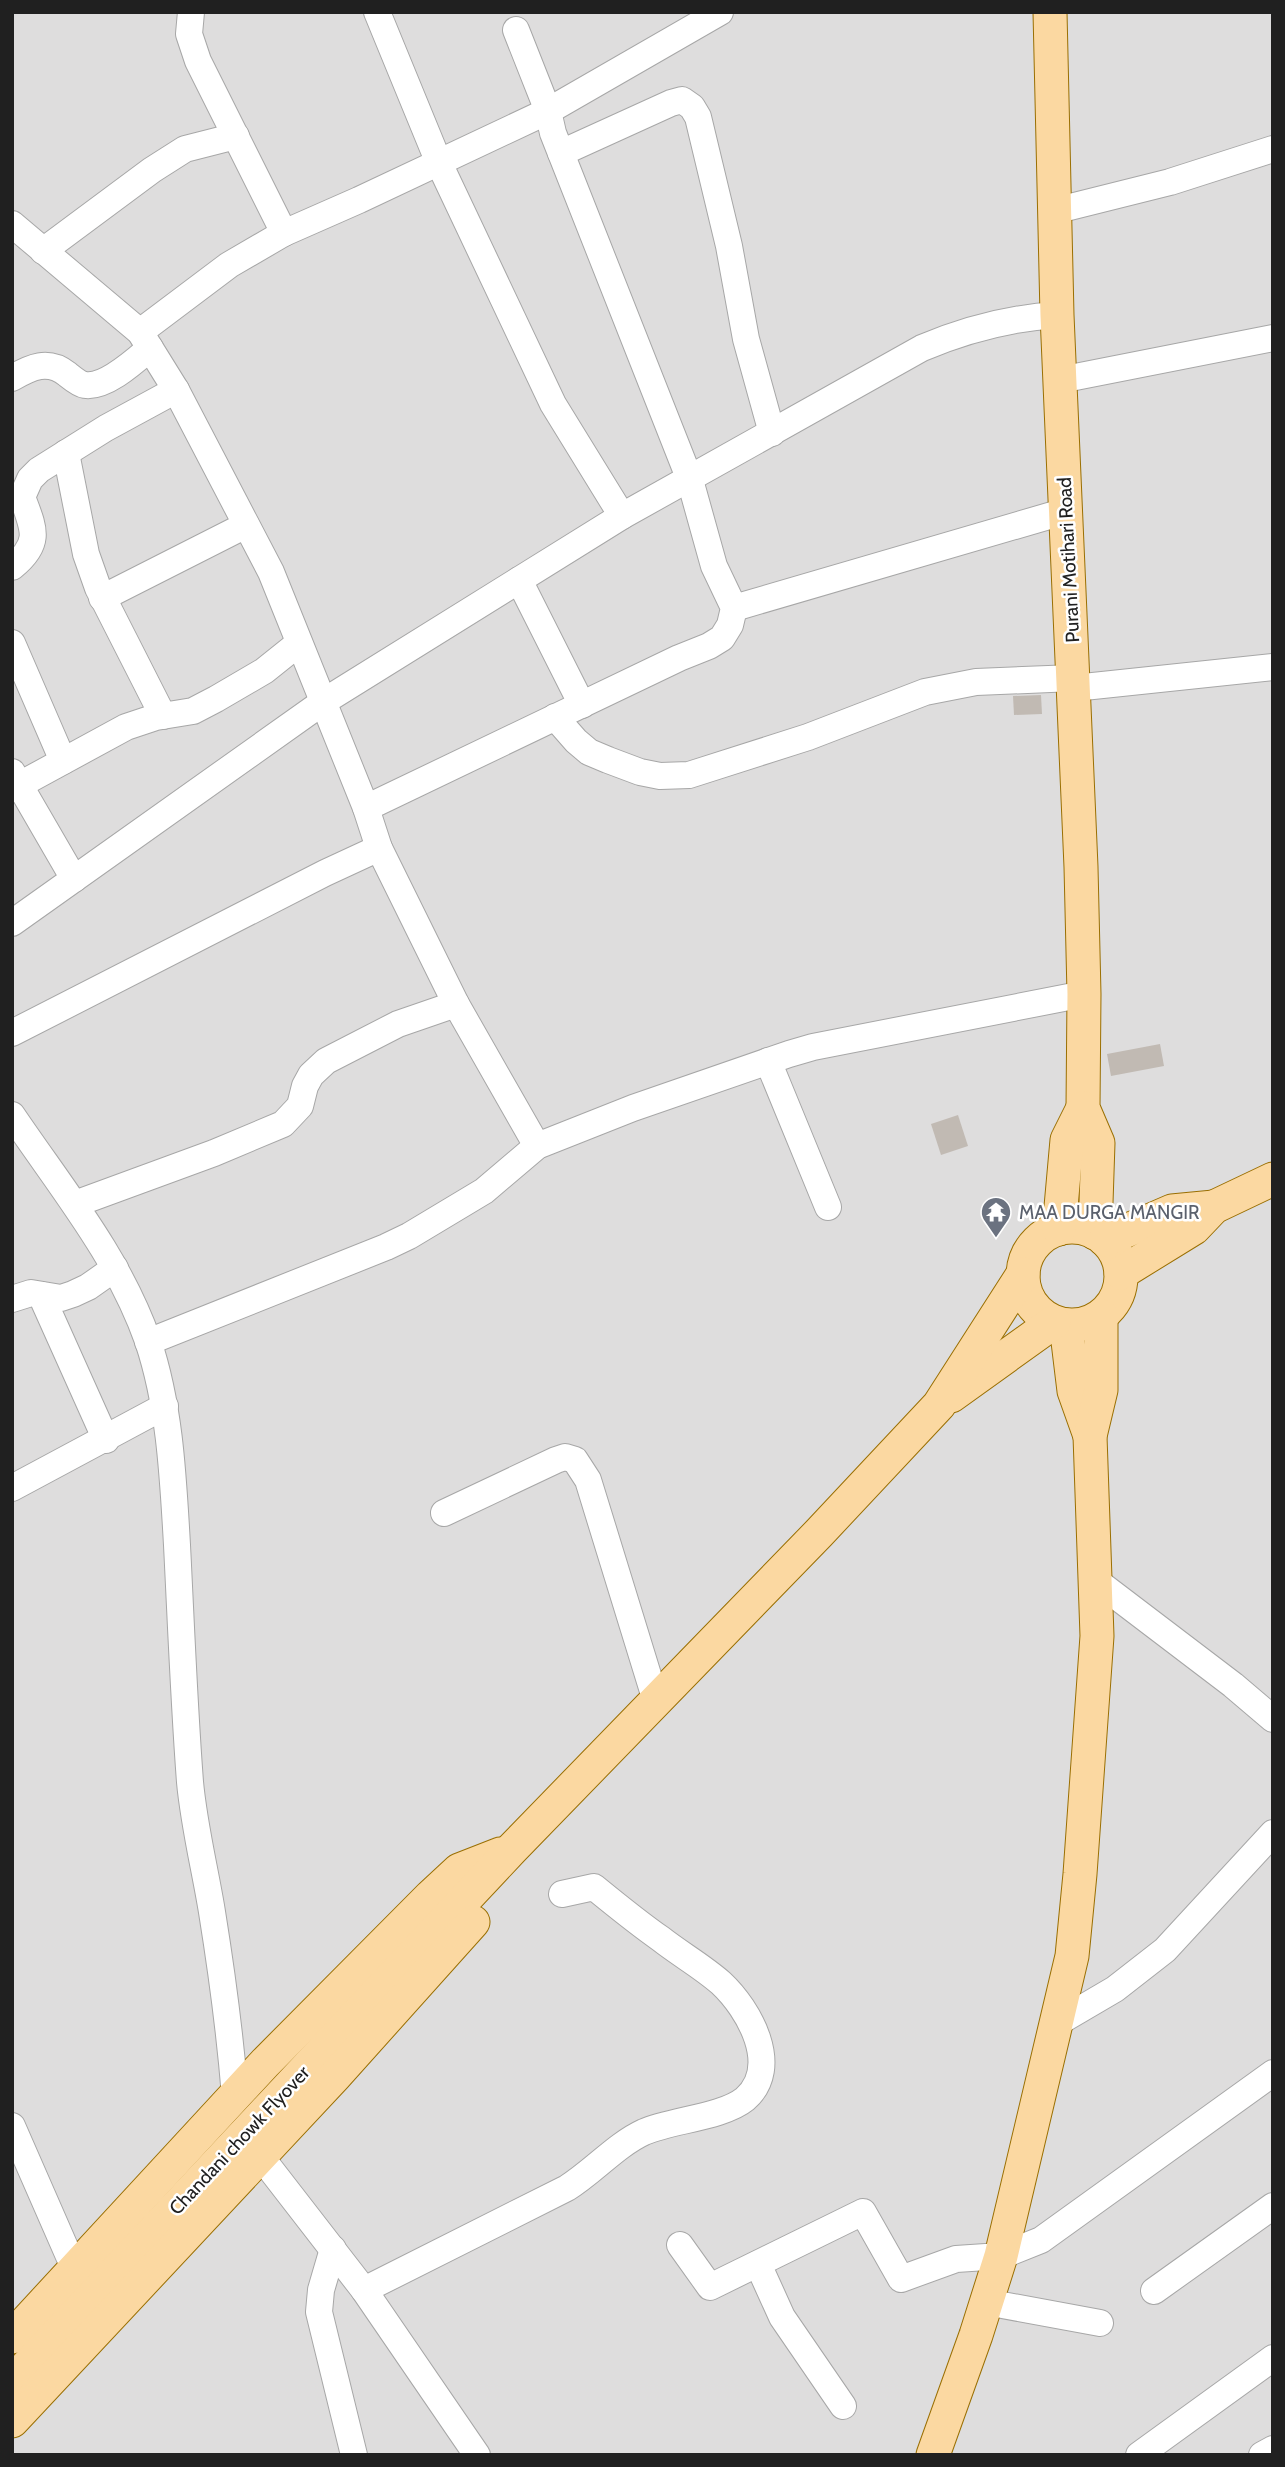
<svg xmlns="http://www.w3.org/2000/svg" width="1285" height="2467" font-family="Cabin,sans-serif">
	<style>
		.residential { fill: #dedddd }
		.building { fill: #c1bab3 }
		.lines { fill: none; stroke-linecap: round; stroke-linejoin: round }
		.minor-casing { stroke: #a7a7a7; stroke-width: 28 }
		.major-casing { stroke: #9a6f02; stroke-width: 35 }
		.minor { stroke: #fff; stroke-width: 26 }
		.major { stroke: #fbd8a1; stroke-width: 33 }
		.labels { text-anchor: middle; stroke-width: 5; stroke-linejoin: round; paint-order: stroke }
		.street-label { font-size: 19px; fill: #202020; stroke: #fff }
		.worship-label { font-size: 19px; fill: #5b616d; stroke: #fff; text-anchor: start }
	</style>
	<rect width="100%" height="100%" fill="#f0eee7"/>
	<rect class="residential" x="12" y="12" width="1261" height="2443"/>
	<g class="building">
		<path d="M1041 695 1042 714 1014 715 1013 696Z"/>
		<path d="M1160 1044 1164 1066 1111 1076 1107 1054Z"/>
		<path d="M958 1115 968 1146 941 1155 931 1124Z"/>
	</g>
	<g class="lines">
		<g class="minor-casing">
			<g id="minor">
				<path d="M191 12 189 34 198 61 284 233"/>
				<path d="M377 12 439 163 553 404 622 516"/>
				<path d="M561 153 671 103 682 100 692 107 698 117 729 246 746 339 772 433"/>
				<path d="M1054 211 1170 182 1273 149"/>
				<path d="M12 224 140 332 176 390 271 572 366 808 379 848 456 1004 537 1146"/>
				<path d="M43 251 152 170 185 149 236 136"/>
				<path d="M140 332 229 265 284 233 359 200 548 111 720 12"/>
				<path d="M12 378C31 367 48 359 67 374 72 378 79 384 85 385 106 388 136 360 150 348"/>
				<path d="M1060 380 1273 338"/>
				<path d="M66 453 86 554 98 588 163 716"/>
				<path d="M12 567C42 543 34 529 22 497L30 479 39 470 106 428 176 390"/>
				<path d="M519 580 582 705"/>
				<path d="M102 598 246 525"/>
				<path d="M734 608 1066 511"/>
				<path d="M12 643 63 761"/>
				<path d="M1074 688 1273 667"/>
				<path d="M555 717 576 741 589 752 608 760 640 772 660 776 689 775 808 737 925 692 976 682 1074 678"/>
				<path d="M12 772 74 879"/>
				<path d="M12 789 126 727 156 717 193 711 216 699 264 671 299 643"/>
				<path d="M366 808 679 658 709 646 722 638 730 625 734 608 714 566 690 480 553 133 548 111 516 30"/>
				<path d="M12 923 323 702 622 516 922 348C967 329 1009 318 1057 315"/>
				<path d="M12 1033 325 873 379 848"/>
				<path d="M768 1061 828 1207"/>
				<path d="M12 1115C62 1189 118 1256 148 1341 170 1407 173 1476 177 1545 181 1624 184 1703 190 1782 194 1826 205 1869 212 1912 222 1974 230 2034 235 2096"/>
				<path d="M75 1204 214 1153 283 1124 300 1106 305 1086 311 1075 326 1061 398 1024 456 1004"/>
				<path d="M41 1295 106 1440"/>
				<path d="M12 1299 31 1293 61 1298 73 1294 88 1287 115 1268"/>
				<path d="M148 1342 386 1247 409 1236 484 1191 537 1146 633 1108 789 1054 813 1047 1084 994"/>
				<path d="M12 1488 165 1406"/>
				<path d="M444 1513 556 1460 565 1457 575 1460 588 1480 656 1701"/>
				<path d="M1095 1580 1233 1685 1273 1719"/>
				<path d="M1057 2023 1115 1989 1165 1950 1273 1833"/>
				<path d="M12 2126 75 2270"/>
				<path d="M261 2157 364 2290 477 2455"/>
				<path d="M680 2245 710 2287 863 2212 901 2279 956 2259 1001 2256 1041 2240 1273 2073"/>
				<path d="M333 2249 321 2290 319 2312 354 2455"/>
				<path d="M758 2264 782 2317 843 2406"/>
				<path d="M364 2290 567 2188C594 2171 616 2145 644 2132 672 2120 723 2117 745 2099 782 2067 749 2009 721 1983 703 1967 680 1954 661 1939 638 1923 616 1905 594 1887L562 1894"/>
				<path d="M1154 2291 1273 2206"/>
				<path d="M986 2302 1100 2323"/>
				<path d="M1139 2455 1273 2358"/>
				<path d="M1262 2455 1273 2449"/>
			</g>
		</g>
		<g class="major-casing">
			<g id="major">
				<path d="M1050 12 1057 315 1081 867 1084 994 1083 1108 1098 1143 1095 1233"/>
				<circle cx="1072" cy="1276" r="49"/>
				<path d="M1059 1229 1067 1140 1083 1108"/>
				<path d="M1105 1240 1172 1211 1214 1207"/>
				<path d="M1121 1273 1194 1228 1214 1207 1273 1179"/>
				<path d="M1066 1325 1074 1391 1090 1436"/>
				<path d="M951 1396 1054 1322"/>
				<path d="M12 2337 265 2063 431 1896 459 1870 500 1854"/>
				<path d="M12 2382 512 1849 819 1533 939 1405 1023 1274"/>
				<path d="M12 2421 335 2076 473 1922"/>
				<path d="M933 2455 976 2335 1001 2256 1072 1956 1080 1874 1097 1636 1090 1436 1101 1390V1316"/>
			</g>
		</g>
		<use href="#minor" class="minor"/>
		<use href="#major" class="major"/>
	</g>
	<defs>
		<g id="temple-pin" transform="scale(1.575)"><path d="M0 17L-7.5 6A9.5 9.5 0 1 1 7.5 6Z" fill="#6b7280" stroke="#fff"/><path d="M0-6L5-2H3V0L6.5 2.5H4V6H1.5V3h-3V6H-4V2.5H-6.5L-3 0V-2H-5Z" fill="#fff"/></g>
	</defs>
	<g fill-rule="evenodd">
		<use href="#temple-pin" x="996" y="1212"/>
	</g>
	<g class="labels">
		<g class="street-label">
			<text transform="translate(1068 560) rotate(-93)" y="7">Purani Motihari Road</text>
			<text transform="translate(239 2140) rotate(-47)" y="7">Chandani chowk Flyover</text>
		</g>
		<g class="worship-label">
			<text x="1019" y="1219">MAA DURGA MANGIR</text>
		</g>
	</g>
	<rect width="1285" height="2467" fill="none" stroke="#202020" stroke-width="28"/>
</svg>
